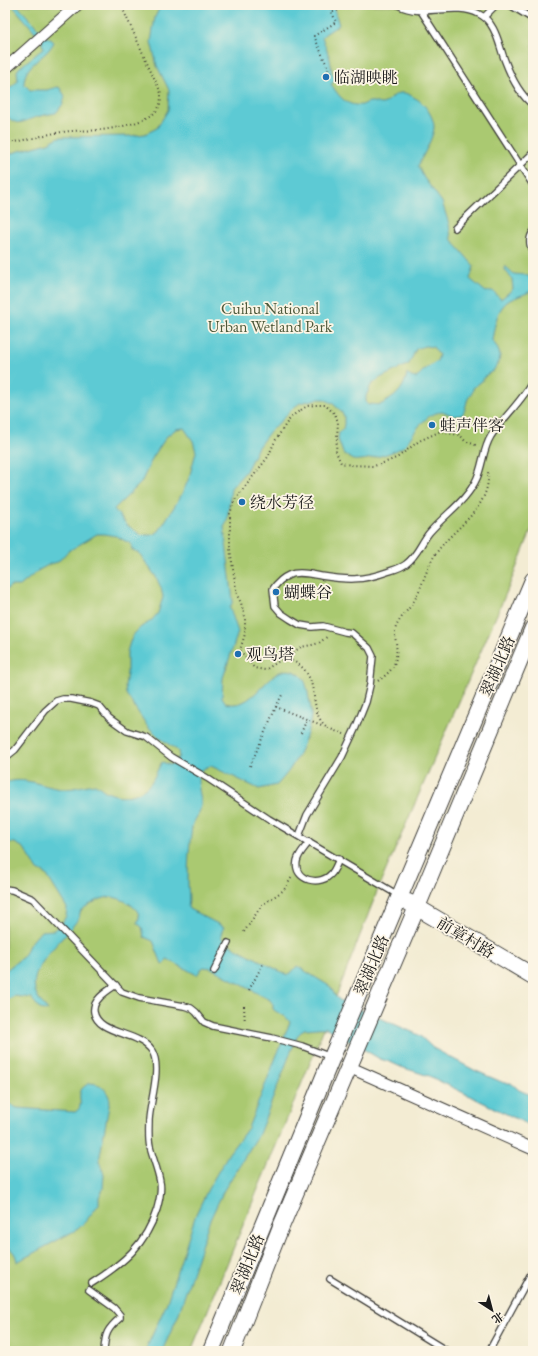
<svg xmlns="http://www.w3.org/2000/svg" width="538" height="1356" font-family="'EB Garamond','Noto Serif SC',serif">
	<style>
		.green { fill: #aac971; stroke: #637246 }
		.water { fill: #5dcad4; stroke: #3c7378; fill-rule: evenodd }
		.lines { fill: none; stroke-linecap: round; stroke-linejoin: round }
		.lane-casing { stroke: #3c3b37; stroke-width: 8 }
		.street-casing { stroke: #3c3b37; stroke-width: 13 }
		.secondary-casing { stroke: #3c3b37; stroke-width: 18 }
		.path { stroke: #3c3b37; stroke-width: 2; stroke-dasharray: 1 3; stroke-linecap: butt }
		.lane { stroke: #fff; stroke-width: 5.5 }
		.street { stroke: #fff; stroke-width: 11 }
		.secondary { stroke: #fff; stroke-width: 16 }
		.poi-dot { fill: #1f6fb2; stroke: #fcf5e5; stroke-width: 1.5 }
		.labels { text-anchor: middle; stroke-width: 3.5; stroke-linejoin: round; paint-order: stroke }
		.poi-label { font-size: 16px; fill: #1c1c1c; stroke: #fcf5e5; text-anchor: start }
		.park-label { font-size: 16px; fill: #4e593a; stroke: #fcf5e5 }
		.street-label { font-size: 16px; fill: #1c1c1c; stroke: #fcf5e5 }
	</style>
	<rect width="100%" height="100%" fill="#fcf5e5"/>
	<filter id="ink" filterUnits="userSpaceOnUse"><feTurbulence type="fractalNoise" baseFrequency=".025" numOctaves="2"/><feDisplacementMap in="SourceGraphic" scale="8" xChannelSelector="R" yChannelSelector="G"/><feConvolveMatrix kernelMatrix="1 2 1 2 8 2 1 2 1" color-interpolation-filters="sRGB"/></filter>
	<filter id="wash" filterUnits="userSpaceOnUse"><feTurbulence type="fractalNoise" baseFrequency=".012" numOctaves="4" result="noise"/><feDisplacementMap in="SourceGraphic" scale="16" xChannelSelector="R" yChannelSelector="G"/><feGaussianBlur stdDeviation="0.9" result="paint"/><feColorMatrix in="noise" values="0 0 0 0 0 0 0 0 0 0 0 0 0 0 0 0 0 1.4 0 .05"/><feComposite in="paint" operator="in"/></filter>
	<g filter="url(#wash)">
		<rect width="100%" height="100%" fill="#f3ecd3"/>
		<path class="green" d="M5 5H533V526L507 591 380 884 315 1051 191 1351H5Z"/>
		<g class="water">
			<path d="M12 5H17L46 37 52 40 54 42C46 59 24 63 24 84L30 90H47L57 87 60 88 65 96 63 104 56 113C50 114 43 115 37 117 23 121 16 129 5 113V92L18 81 17 71 19 68 44 48 42 44V40Z"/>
			<path d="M161 5H333L339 25 325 34 322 37 330 59 332 73 336 80 331 84C338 95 346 107 362 105 365 104 367 102 370 102 376 101 379 106 385 103 390 100 394 94 400 93 407 92 411 96 417 99 425 104 434 117 434 127 434 137 422 157 418 166L424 178 442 202 449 224 451 239 474 266 470 279 486 292C496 288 494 295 501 299L513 289 512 279 505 270V266L514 274 525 275 533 278V290C526 294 519 296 512 299 497 306 495 324 492 340L497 347 500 355 499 362 493 371 486 375 482 381 473 388C473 395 469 395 467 401 466 406 465 410 462 415L453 416C432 402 416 430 406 444 400 452 363 462 353 460 350 459 346 455 343 453L338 439 339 433 343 429 344 424V416L340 410 332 403 324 399H317L300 403 293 408 282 420 270 431 258 447 246 471 231 488 227 522 224 527 233 601 230 608 238 632 223 678 222 697 226 703C258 713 270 655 299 674 305 678 307 687 308 693 309 701 312 710 311 717 309 732 300 754 292 766 288 773 282 779 277 785L259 789 211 766C190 770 201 790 201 804 201 813 194 819 192 827 189 845 188 864 188 882 188 890 190 899 188 907L189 909 224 927C221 933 219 937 225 942L287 975 291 973 297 966 331 987 335 996 341 1001 419 1035 433 1048 474 1070 504 1083H511L519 1090 533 1096V1127L429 1076 401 1067 390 1062 380 1059 327 1028C319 1027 312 1029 304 1029L297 1036 259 1134 224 1190 209 1222 178 1316 162 1351H145L166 1305 196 1214 208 1189 229 1153 248 1128 290 1022C284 1013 279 1015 273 1009V1004L270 1000 211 968 204 967 201 969 197 975 169 960 167 959 164 965 162 964 153 941 144 937 142 927 137 923C138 921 139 919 139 917 139 906 119 897 110 897 99 898 89 905 81 910 80 913 79 917 78 919 66 938 29 965 35 990 37 998 43 1004 48 1011L40 1009 31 998 14 996 5 1001V971L24 956 29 945 41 931 54 930 62 923 66 916 67 908 46 874 38 870 24 848 15 843 5 842V783C25 775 44 788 64 789 74 789 85 785 95 784 99 786 102 789 105 791 122 800 142 796 152 781 156 774 158 768 162 762L170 765 179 757 178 751 160 738 148 727 126 694 125 686 127 673V652L130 642 134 634 141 627 151 621 158 613 163 597 161 588 156 577 139 553 132 550 131 544 116 536 104 534H97L67 552 58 562 50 564 39 570 20 586H10L5 592V155L48 143 59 137 130 136 145 134 157 128 168 110 169 90 157 66 151 42 155 17ZM425 346 433 347 439 355 437 361 424 370 416 378 411 377 407 373C405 386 398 395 387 401 385 402 383 404 381 404 376 406 373 403 368 405L366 403V396L371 385 380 378 409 364 416 349ZM184 428 193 441 196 452 189 478 182 494 159 531 152 535H141L127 525 114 509 141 483 153 457 167 436 176 429Z"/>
			<path d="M90 1083C102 1084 106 1088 110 1100L99 1161 104 1174 103 1189 99 1197V1204L86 1221 78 1229 17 1262C16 1254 12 1249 5 1246V1101L17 1108 75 1112C88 1105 70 1092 90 1083Z"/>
		</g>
	</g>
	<g filter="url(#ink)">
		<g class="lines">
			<g class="lane-casing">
				<g id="lane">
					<path d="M398 5C424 19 454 1 479 14 496 22 499 46 505 61 511 77 519 94 533 105"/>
					<path d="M510 5 533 19"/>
					<path d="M421 11 533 185"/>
					<path d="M484 17 496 5"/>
					<path d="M455 228 533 153"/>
					<path d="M533 232C528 239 529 245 533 252"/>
					<path d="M5 758 15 750 45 711 56 701 63 699H71L91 703 99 706 109 718 127 731 146 737 171 757 207 778 269 819 398 895"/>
					<path d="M299 836 307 815 342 757 356 727 366 702 370 685 373 656 369 648 352 633 345 632 323 626 312 627 300 625 290 619 281 613 275 606 273 589C277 583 282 578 289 575 298 571 311 574 321 576 347 580 362 581 387 572 393 570 401 568 406 564 417 556 421 543 429 533 445 514 467 501 477 478 483 464 483 449 491 436 504 416 523 401 533 380"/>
					<path d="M309 842C305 848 299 853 297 861 293 881 321 887 332 873 335 869 337 864 339 859"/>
					<path d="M5 889 12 890 33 899 122 992 139 998 184 1006 191 1008 196 1012 204 1022 213 1026 272 1038 302 1046 331 1057"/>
					<path d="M214 971 228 943"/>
					<path d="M330 1279 447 1351"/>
					<path d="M92 1283C122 1264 146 1245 157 1209 159 1201 162 1192 160 1182 158 1170 153 1159 150 1147 148 1139 149 1129 149 1120 150 1102 162 1067 152 1051 139 1031 98 1035 94 1012 92 1000 107 991 116 985"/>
					<path d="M89 1290 114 1308 120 1315V1318C107 1329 105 1334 104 1351"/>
					<path d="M489 1351 533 1270"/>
				</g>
			</g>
			<g class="street-casing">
				<g id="street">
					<path d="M5 69 77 5"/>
					<path d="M349 1067 533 1149"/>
				</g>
			</g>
			<g class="secondary-casing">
				<g id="secondary">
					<path d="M408 902 533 976"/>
					<path d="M211 1351 332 1057 533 580"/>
					<path d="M232 1351 280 1229 417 907 533 628"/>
				</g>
			</g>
			<g class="path">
				<path d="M329 5 336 22 314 36 331 75"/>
				<path d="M333 12 352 5"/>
				<path d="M5 143C24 142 43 134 63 132 75 130 88 131 100 130 113 129 149 122 157 110 161 105 161 98 161 93L121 5"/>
				<path d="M289 659 295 651 301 647 312 645 319 643 328 636"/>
				<path d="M378 681C394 670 398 662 396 642 395 637 394 632 396 627 400 617 410 609 415 599 422 587 425 573 432 560 448 529 491 513 488 472"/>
				<path d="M276 707 282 695"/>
				<path d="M301 733 307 719"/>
				<path d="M344 734C338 732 331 730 326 726 305 710 326 669 284 658L265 670 254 668 240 650 245 634V617L241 603 237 595 230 549V514L234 501 261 466 268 457 275 441 288 421 295 414 307 406 315 405H325L335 414 338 422 336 452 341 463 351 465 374 466 389 461 398 457 419 441 439 432 460 435 465 441 478 446"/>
				<path d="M250 766 276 707 324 726"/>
				<path d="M244 932 262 905 284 890 292 877"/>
				<path d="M249 990 264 962"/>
				<path d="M244 1006 245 1025"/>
			</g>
			<use href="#lane" class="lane"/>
			<use href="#street" class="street"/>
			<use href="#secondary" class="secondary"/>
		</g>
	</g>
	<g class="poi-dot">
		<circle cx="326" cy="77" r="4"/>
		<circle cx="432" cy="425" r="4"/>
		<circle cx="242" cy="502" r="4"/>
		<circle cx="276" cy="592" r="4"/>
		<circle cx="238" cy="654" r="4"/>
	</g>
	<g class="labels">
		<g class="poi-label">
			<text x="334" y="83">临湖映眺</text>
			<text x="440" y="431">蛙声伴客</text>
			<text x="250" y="508">绕水芳径</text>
			<text x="284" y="598">蝴蝶谷</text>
			<text x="246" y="660">观鸟塔</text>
		</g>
		<g class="park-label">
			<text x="270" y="314">Cuihu National<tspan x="270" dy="18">Urban Wetland Park</tspan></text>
		</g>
		<g class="street-label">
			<text transform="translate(497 666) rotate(-67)" y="6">翠湖北路</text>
			<text transform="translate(466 937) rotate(31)" y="6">前章村路</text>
			<text transform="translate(371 965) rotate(-67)" y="6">翠湖北路</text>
			<text transform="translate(247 1264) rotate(-68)" y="6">翠湖北路</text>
		</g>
	</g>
	<rect width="538" height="1356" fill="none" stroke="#fcf5e5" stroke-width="20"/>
	<g transform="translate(492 1310) rotate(144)" stroke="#fcf5e5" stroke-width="3" paint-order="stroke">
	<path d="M0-3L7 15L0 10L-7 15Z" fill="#1c1c1c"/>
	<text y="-6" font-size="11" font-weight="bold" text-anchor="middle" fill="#1c1c1c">北</text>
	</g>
</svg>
